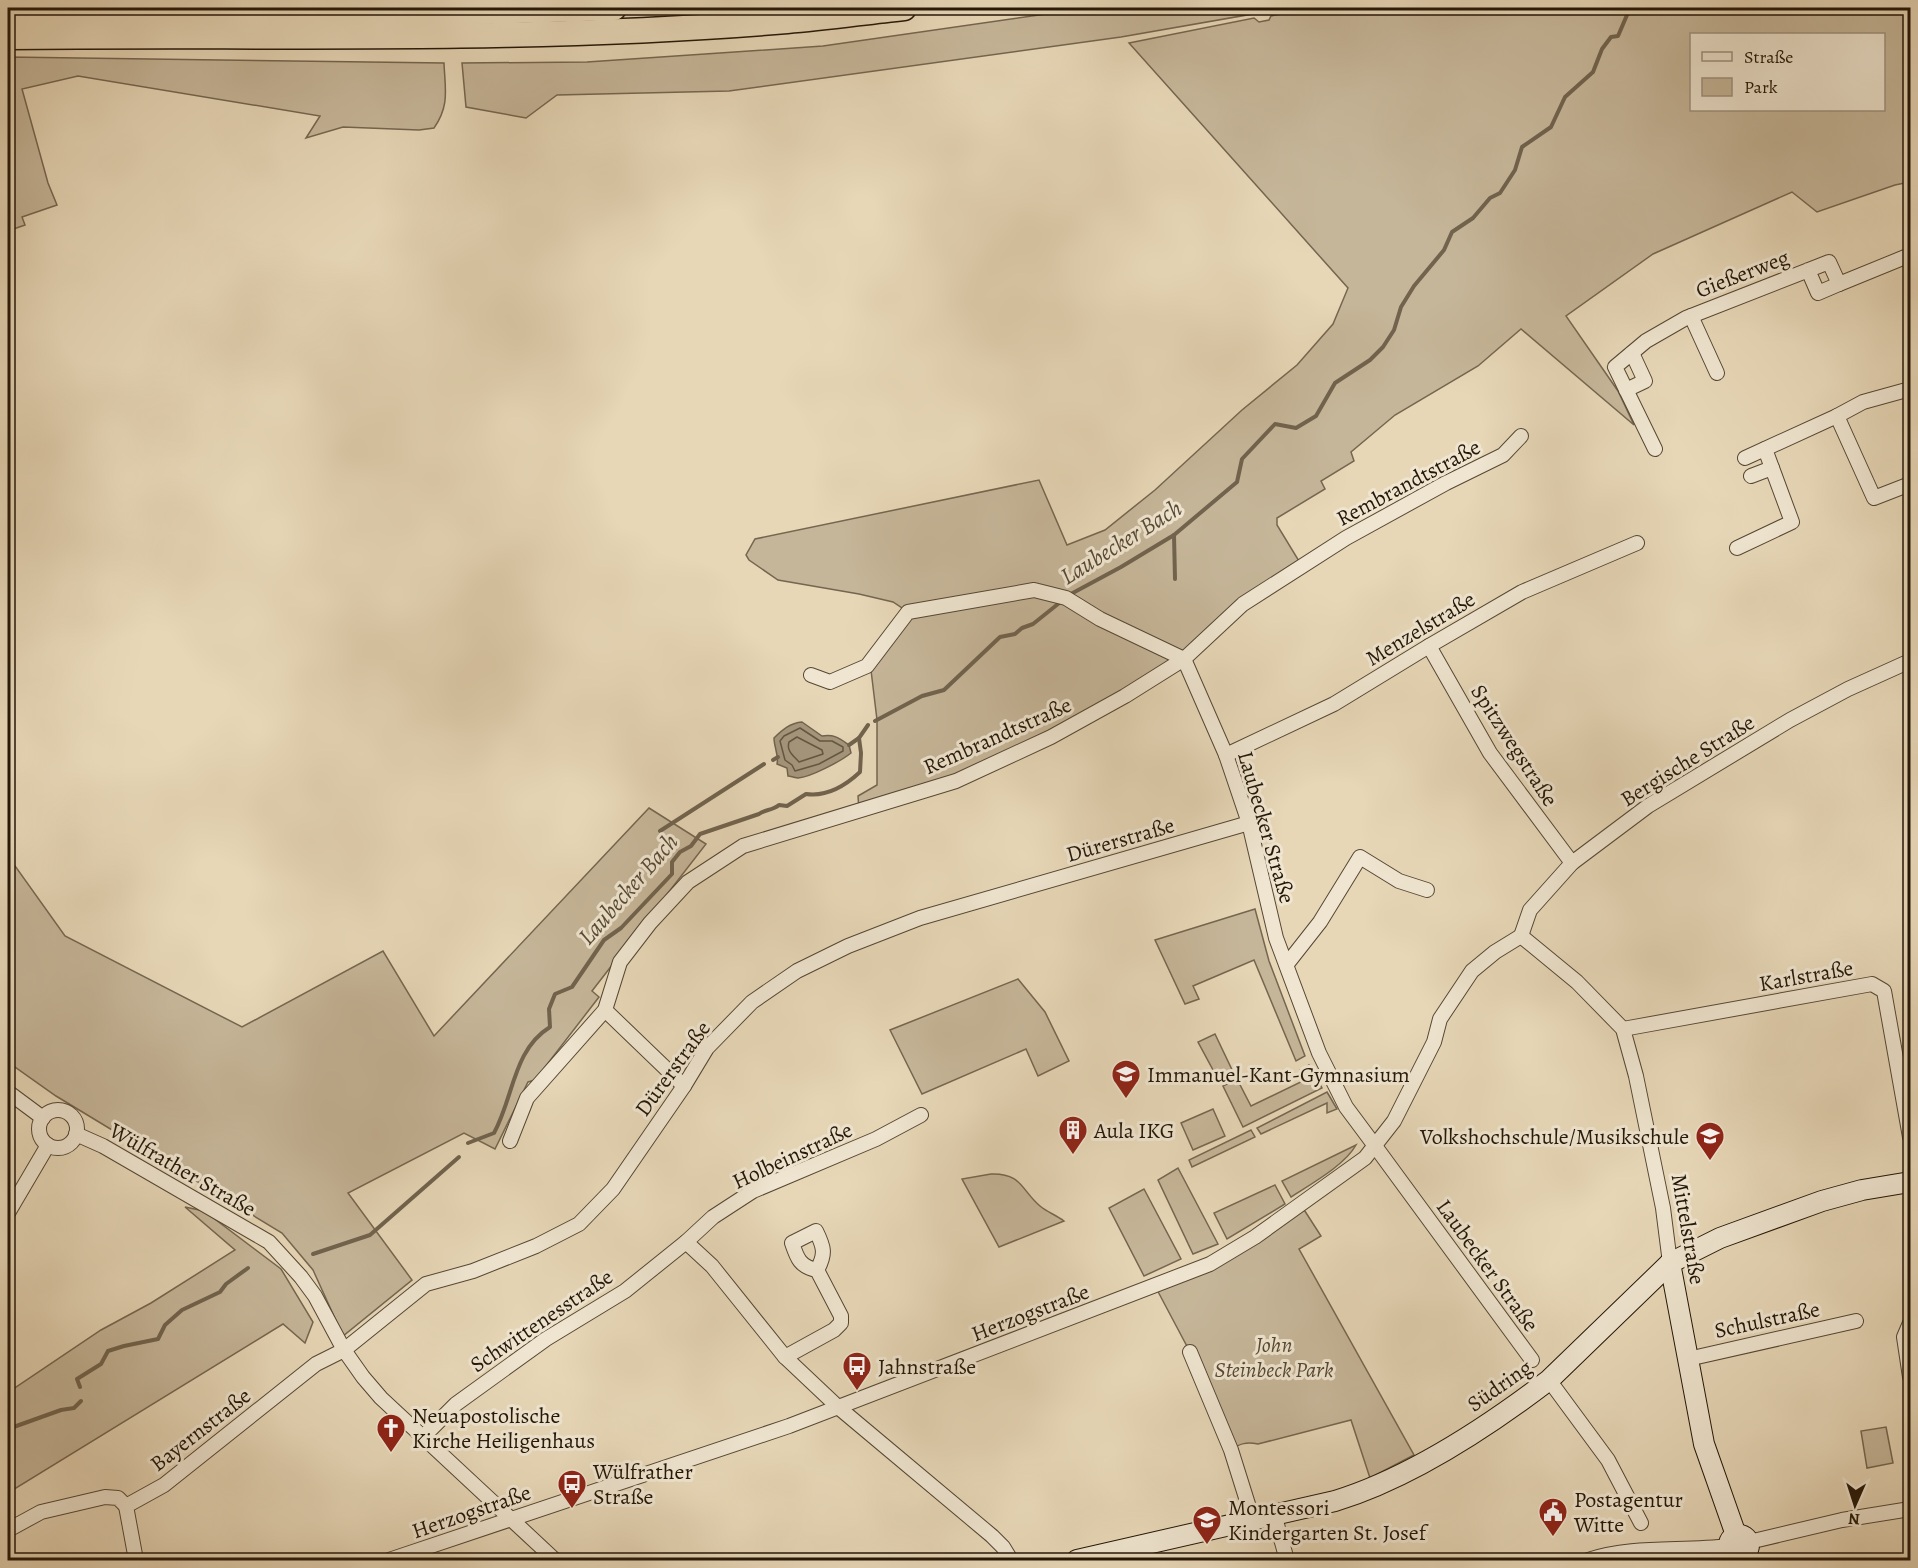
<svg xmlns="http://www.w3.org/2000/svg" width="1918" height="1568" font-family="Alegreya,serif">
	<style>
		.green { fill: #c6b699; stroke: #756650; stroke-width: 1.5; fill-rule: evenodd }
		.water { fill: #a5967c; stroke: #71634e; stroke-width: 1.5 }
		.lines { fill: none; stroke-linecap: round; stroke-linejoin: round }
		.shore { stroke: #645642; stroke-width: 1.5 }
		.stream { stroke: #71634e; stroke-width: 4 }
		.street-casing { stroke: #554734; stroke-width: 16 }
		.secondary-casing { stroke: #241708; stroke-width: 22 }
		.highway-casing { stroke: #241708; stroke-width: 27 }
		.street { stroke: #efe5d0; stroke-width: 14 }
		.secondary { stroke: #efe5d0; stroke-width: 20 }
		.highway { stroke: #e7d7b7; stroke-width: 24 }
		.labels { text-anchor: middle; stroke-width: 6; stroke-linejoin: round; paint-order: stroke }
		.street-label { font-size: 22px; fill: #241708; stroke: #efe5d0 }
		.poi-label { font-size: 22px; fill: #241708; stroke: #efe5d0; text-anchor: start }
		.park-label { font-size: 22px; font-style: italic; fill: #554734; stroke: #efe5d0 }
		.water-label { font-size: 24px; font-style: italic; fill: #584a36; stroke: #efe5d0 }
	</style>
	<rect width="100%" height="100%" fill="#e7d7b7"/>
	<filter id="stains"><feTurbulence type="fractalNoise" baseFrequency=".00333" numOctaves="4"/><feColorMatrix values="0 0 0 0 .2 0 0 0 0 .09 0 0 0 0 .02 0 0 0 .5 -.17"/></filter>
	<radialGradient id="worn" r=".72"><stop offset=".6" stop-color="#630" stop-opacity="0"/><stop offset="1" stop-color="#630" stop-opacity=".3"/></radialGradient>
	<g class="green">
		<path d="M1088 8H1287L1121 37 729 91 557 95 526 118 466 107 462 63 587 62 823 46Z"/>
		<path d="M1307 8H1910V182L1895 185 1817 212 1792 192 1653 254 1566 316 1618 391 1634 425 1521 329 1478 366 1395 415 1351 452 1354 461 1321 481 1325 489 1277 518V525L1302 566 1243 604 1184 659 956 781 859 811 858 796 877 785V720L871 670 908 612 893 602 859 594 778 580 749 560 746 555 755 539 1039 480 1067 545 1105 530 1155 490 1242 410 1297 365 1333 324 1348 288 1129 43 1254 18 1259 22 1269 20 1271 16ZM1692 34H1884V110H1692Z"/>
		<path d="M8 57 444 63C445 89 450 105 434 128L419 130 343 127 306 138 320 116 78 76 22 89 48 183 57 205 22 217 25 225 8 231Z"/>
		<path d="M649 808 706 844 592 991 599 997 535 1080 528 1082 495 1149 464 1133 348 1193 412 1280 343 1336 313 1270 282 1233 56 1096 8 1062V856L65 936 242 1027 383 951 434 1036Z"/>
		<path d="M1255 909 1269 961 1305 1056 1296 1061 1254 960 1193 986 1199 999 1185 1004 1155 940Z"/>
		<path d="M1018 979 1045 1012 1069 1061 1038 1076 1026 1049 922 1094 890 1030Z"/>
		<path d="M1215 1034 1234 1074 1219 1081 1198 1042Z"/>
		<path d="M1309 1065 1322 1088 1243 1127 1223 1086 1237 1079 1251 1106 1305 1080 1300 1070Z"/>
		<path d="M1327 1092 1337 1109 1327 1113V1103L1261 1134 1257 1128Z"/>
		<path d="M1213 1109 1225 1136 1193 1150 1181 1123Z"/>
		<path d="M1251 1130 1255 1137 1192 1167 1189 1160Z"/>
		<path d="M1356 1145C1345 1165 1311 1184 1291 1197L1282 1181Z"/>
		<path d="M1178 1168 1218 1244 1193 1254 1158 1180Z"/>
		<path d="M991 1174C1022 1173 1021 1190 1040 1206 1047 1212 1056 1215 1064 1221L999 1247 962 1179Z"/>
		<path d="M1275 1185 1285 1204 1227 1239 1214 1213Z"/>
		<path d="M1144 1189 1181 1259 1144 1276 1109 1208Z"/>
		<path d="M1301 1205 1321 1236 1299 1249 1414 1455 1370 1478 1351 1420 1258 1444C1247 1442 1240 1443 1231 1450L1190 1352 1155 1286 1210 1264Z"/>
		<path d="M185 1207 204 1211 281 1269 313 1322 305 1343 283 1324 8 1493V1375L13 1389 101 1330 151 1303 235 1250Z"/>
		<path d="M1886 1427 1893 1463 1867 1468 1861 1431Z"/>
	</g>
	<path class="water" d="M802 722 822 736C834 734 839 738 849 745L851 753C841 761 811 777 798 778 797 778 789 776 788 776L787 768 777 764C779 755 774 747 774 738 782 730 790 723 802 722Z"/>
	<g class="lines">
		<g class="shore">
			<path d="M800 728 820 741H832L843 747V751L819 764 795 771 792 765 785 760 780 741 784 736Z"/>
			<path d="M797 737 822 750 823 754 799 762C794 756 786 751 789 742Z"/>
		</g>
		<g class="stream">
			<path d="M1174 535 1175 579"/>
			<path d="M1069 595 1121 567 1174 535 1237 482 1242 459 1275 424 1296 428 1316 416 1335 383 1370 360 1383 347 1394 330 1401 307 1414 286 1444 250 1452 232 1473 218 1490 198 1500 193 1515 170 1522 147 1551 127 1565 97 1593 72 1602 49 1611 37 1618 36 1630 8"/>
			<path d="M875 721 922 696 944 690 1000 637 1015 634 1022 628 1033 624 1063 600"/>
			<path d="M849 745 859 738"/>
			<path d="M773 760 778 757"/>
			<path d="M660 831 764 764"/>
			<path d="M468 1143 494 1133C514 1096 513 1050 550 1027L549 1009 555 994 572 987 604 940 621 928 672 874V862L680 852 691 846 700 834 759 814C765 809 772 811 779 805L787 806 806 794C827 797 845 786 860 772L861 753 859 738 868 725"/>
			<path d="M313 1254 370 1235 459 1157"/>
			<path d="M80 1387 77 1379 101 1364 108 1351 124 1346 158 1339 165 1325 182 1310 220 1292 226 1284 248 1268"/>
			<path d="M8 1429 61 1410 74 1408 81 1401"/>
		</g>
		<g class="street-casing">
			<g id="street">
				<path d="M1839 284 1910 255"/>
				<path d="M1691 316 1717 373"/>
				<path d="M1626 390 1645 381 1632 353"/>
				<path d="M1837 416 1874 498 1910 484"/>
				<path d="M1655 449 1615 367 1646 341 1686 318 1829 262 1839 284 1818 293 1808 270"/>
				<path d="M1745 458 1837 416 1863 402 1910 389"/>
				<path d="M1751 476 1772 468"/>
				<path d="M1737 548 1792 522 1765 449"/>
				<path d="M1429 646 1490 753 1572 863"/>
				<path d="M811 675 830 682 867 666 908 612 1034 590 1066 598 1100 619 1184 659 1226 755 1249 823 1276 938 1319 1053 1346 1107 1375 1146 1532 1360"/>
				<path d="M1226 755 1334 704 1429 646 1522 592 1637 543"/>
				<path d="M1521 936 1530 910 1572 863 1648 806 1790 720 1848 689 1910 661"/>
				<path d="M1521 936 1577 982 1623 1029 1636 1076 1663 1208 1670 1263"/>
				<path d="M1287 964 1320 922 1360 857 1399 881 1427 890"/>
				<path d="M605 1010 684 1086"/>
				<path d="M1623 1029 1872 984 1884 991 1910 1137"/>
				<path d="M8 1092 43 1118"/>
				<circle cx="58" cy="1129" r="19"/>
				<path d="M76 1134 103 1146 269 1242 301 1277 315 1296 344 1350 363 1377 381 1398 555 1560"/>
				<path d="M510 1141 527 1098 605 1010 620 962 650 923 688 882 743 846 956 781 1051 737 1125 696 1184 659 1243 604 1346 538 1446 483 1503 455 1521 436"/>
				<path d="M8 1213 48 1145"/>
				<path d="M686 1242 712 1266 785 1357 838 1407 992 1536 1003 1547 1011 1560"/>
				<path d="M1910 1323 1904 1337 1910 1377"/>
				<path d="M1190 1352 1231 1450 1253 1520"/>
				<path d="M785 1357 834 1330 841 1323V1316L817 1270C826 1254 824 1247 816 1231L792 1243C797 1258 800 1267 817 1270"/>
				<path d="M1688 1359 1856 1321"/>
				<path d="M1549 1380 1608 1460 1641 1523"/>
				<path d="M423 1437 456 1404 546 1339 625 1291 686 1242 713 1217 753 1191 876 1139 921 1115"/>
				<path d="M1274 1514 1287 1560"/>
				<path d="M8 1530 41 1512 105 1497 118 1498 126 1506"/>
				<path d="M1749 1542 1842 1520 1910 1509"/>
				<path d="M136 1560 126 1506 164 1485 316 1364 344 1350 426 1284 473 1271 536 1246 579 1224 613 1189 684 1086 707 1048 752 1002 797 971 848 946 920 918 1249 823"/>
				<path d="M389 1560 789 1426 1210 1264 1255 1237 1365 1158 1394 1121 1434 1042 1440 1019 1472 971 1495 952 1521 936"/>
				<path d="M1588 1560C1634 1545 1681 1552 1729 1546"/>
			</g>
		</g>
		<g class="secondary-casing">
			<g id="secondary">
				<path d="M1670 1263 1704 1444 1736 1535"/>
				<circle cx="1739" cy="1545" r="10"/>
				<path d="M1077 1560 1335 1501C1410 1478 1486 1428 1549 1380L1670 1263 1720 1238 1822 1201 1862 1190 1910 1182"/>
			</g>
		</g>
		<g class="highway-casing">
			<g id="highway">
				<path d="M8 13 350 16 614 8"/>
				<path d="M8 37C267 34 528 43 787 21 826 18 865 12 904 8"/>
			</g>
		</g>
		<use href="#street" class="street"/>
		<use href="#secondary" class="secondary"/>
		<use href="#highway" class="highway"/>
	</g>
	<defs>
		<g id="school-pin" transform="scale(1.5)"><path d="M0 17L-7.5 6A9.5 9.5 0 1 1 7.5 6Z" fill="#8f2418" stroke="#efe5d0"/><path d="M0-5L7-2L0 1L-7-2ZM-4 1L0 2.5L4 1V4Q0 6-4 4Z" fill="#fff"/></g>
		<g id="building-pin" transform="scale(1.5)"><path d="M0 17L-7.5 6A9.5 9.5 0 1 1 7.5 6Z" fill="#8f2418" stroke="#efe5d0"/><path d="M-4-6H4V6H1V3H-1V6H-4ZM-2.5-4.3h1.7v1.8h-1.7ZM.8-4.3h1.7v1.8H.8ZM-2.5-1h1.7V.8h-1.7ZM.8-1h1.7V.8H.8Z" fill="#fff"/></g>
		<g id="university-pin" transform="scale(1.5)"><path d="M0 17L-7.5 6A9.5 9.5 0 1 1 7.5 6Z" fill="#8f2418" stroke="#efe5d0"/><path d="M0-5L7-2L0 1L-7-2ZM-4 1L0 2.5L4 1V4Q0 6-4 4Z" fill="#fff"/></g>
		<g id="bus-pin" transform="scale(1.5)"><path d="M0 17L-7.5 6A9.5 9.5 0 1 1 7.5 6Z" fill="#8f2418" stroke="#efe5d0"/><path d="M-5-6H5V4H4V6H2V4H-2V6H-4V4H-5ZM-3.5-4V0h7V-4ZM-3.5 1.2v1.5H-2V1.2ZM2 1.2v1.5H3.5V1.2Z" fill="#fff"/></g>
		<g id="church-pin" transform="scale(1.5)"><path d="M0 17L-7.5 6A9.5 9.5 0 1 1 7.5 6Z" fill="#8f2418" stroke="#efe5d0"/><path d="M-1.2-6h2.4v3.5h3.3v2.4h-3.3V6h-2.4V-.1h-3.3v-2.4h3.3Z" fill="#fff"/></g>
		<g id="civic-pin" transform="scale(1.5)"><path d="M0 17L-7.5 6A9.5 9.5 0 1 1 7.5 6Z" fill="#8f2418" stroke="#efe5d0"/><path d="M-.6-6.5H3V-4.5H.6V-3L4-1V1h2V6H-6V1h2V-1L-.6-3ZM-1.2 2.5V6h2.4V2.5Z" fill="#fff"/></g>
	</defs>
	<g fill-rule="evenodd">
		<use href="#school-pin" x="1126" y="1074"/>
		<use href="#building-pin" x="1073" y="1130"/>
		<use href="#university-pin" x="1710" y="1136"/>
		<use href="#bus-pin" x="857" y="1366"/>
		<use href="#church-pin" x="391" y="1428"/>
		<use href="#bus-pin" x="572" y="1484"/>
		<use href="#civic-pin" x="1553" y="1512"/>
		<use href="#school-pin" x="1207" y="1520"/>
	</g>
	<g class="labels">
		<g class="street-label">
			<text transform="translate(1742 273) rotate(-21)" y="8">Gießerweg</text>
			<text transform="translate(1408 482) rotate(-28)" y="8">Rembrandtstraße</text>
			<text transform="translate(1420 628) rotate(-31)" y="8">Menzelstraße</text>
			<text transform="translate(997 735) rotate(-24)" y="8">Rembrandtstraße</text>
			<text transform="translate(1515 745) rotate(57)" y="8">Spitzwegstraße</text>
			<text transform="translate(1687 760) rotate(-32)" y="8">Bergische Straße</text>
			<text transform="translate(1267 827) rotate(74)" y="8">Laubecker Straße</text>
			<text transform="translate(1120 839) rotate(-16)" y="8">Dürerstraße</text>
			<text transform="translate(1806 975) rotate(-10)" y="8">Karlstraße</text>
			<text transform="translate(672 1068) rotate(-54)" y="8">Dürerstraße</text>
			<text transform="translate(792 1155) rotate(-25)" y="8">Holbeinstraße</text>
			<text transform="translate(183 1169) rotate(30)" y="8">Wülfrather Straße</text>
			<text transform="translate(1689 1229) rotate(80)" y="8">Mittelstraße</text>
			<text transform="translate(1488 1265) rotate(54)" y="8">Laubecker Straße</text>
			<text transform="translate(1030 1312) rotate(-21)" y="8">Herzogstraße</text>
			<text transform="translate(1767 1319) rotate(-12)" y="8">Schulstraße</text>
			<text transform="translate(541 1320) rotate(-34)" y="8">Schwittenesstraße</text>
			<text transform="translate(1499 1385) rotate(-35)" y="8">Südring</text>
			<text transform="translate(200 1429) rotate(-38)" y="8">Bayernstraße</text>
			<text transform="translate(471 1511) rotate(-19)" y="8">Herzogstraße</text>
		</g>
		<g class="poi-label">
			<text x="1147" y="1082">Immanuel-Kant-Gymnasium</text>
			<text x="1094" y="1138">Aula IKG</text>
			<text x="1689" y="1144" text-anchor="end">Volkshochschule/Musikschule</text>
			<text x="878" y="1374">Jahnstraße</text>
			<text x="412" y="1423">Neuapostolische<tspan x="412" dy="25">Kirche Heiligenhaus</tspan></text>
			<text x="593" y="1479">Wülfrather<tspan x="593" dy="25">Straße</tspan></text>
			<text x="1574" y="1507">Postagentur<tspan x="1574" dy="25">Witte</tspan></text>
			<text x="1228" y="1515">Montessori<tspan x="1228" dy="25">Kindergarten St. Josef</tspan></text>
		</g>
		<g class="park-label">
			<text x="1274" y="1352">John<tspan x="1274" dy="25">Steinbeck Park</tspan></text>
		</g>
		<g class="water-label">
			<text transform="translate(1121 542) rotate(-32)" y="8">Laubecker Bach</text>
			<text transform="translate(628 889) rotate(-49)" y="8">Laubecker Bach</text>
		</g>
	</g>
	<rect width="1918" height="1568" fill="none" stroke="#e7d7b7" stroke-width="30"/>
	<rect x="9" y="9" width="1900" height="1550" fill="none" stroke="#241708" stroke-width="3"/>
	<rect x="15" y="15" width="1888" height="1538" fill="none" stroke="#241708" stroke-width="1.5"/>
	<rect x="1690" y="33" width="195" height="78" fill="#efe5d0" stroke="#9e9380" stroke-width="1.5"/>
	<rect x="1702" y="52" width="30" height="9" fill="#efe5d0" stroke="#9e9380" stroke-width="1.5"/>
	<text x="1744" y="63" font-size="18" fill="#241708">Straße</text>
	<rect x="1702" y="78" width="30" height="18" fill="#c6b699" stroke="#9e9380" stroke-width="1.5"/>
	<text x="1744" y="93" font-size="18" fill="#241708">Park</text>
	<g transform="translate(1855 1505) rotate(183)" stroke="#efe5d0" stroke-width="4.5" paint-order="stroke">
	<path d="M0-4.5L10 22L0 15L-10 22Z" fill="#241708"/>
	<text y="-9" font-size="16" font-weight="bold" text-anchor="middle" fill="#241708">N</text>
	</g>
	<rect width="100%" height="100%" filter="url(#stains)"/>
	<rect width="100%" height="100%" fill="url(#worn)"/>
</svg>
